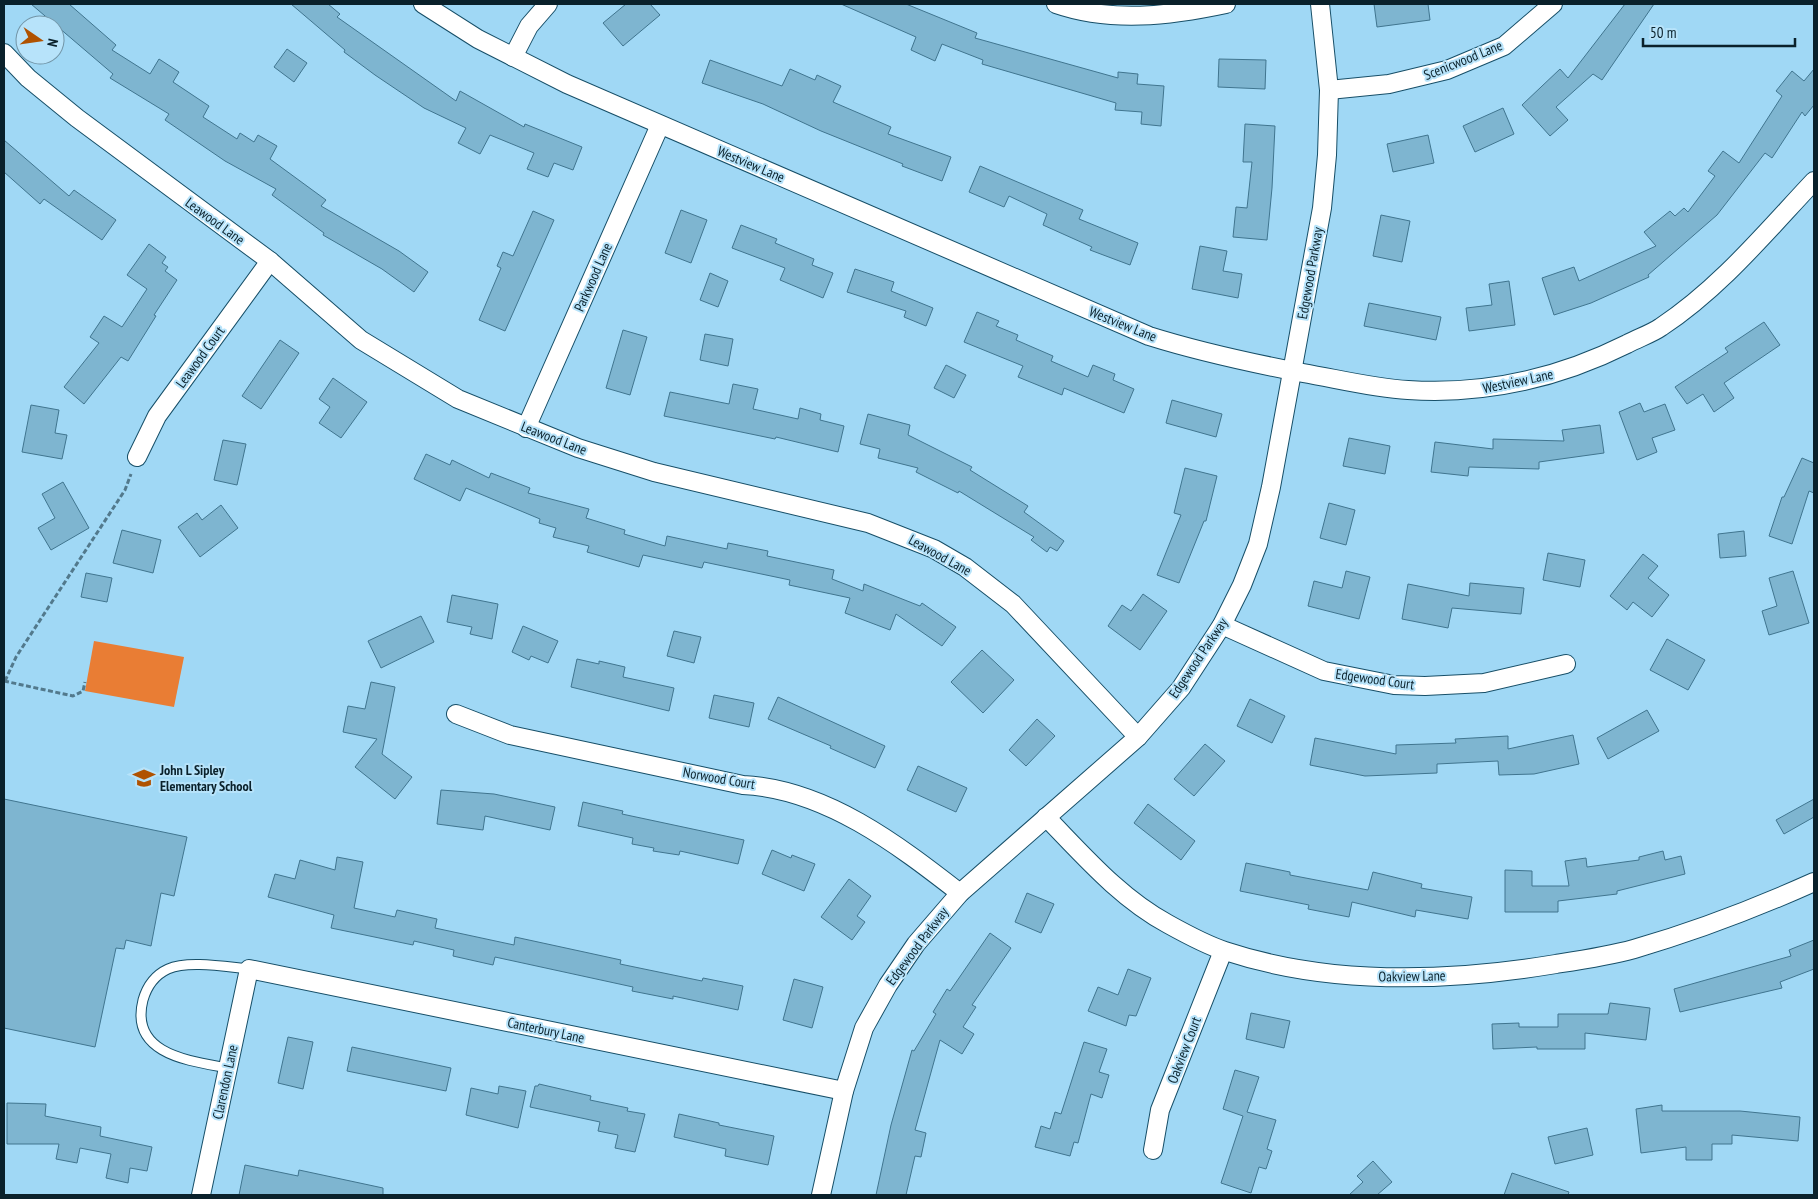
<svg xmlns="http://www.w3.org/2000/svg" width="1818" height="1199" font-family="'PT Sans Narrow',sans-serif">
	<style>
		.green { fill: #e97d34 }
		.building { fill: #7eb5d0; stroke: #40758f }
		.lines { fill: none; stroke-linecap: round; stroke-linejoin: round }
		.service-casing { stroke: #174f68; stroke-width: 11 }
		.minor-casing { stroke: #174f68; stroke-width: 20 }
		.path { stroke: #52798c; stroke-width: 3; stroke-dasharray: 5 2.5; stroke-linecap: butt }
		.service { stroke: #fff; stroke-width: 9 }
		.minor { stroke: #fff; stroke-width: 18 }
		.labels { text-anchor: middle; stroke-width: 4; stroke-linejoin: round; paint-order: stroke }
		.street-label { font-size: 14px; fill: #0a212b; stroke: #b7e3fa }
		.poi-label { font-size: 14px; font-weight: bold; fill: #0a212b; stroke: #b7e3fa; text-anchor: start }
	</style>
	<rect width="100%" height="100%" fill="#a0d8f5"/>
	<path class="green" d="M94 641 184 657 174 707 85 691Z"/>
	<g class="building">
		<path d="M31 4H69L116 45 112 50 150 74 159 59 179 72 173 82 209 106 203 117 237 139 240 133 254 142 258 135 277 146 270 159 326 200 321 206 399 251 428 272 414 292 382 269 323 235 324 233 272 195 276 189 225 161 165 120 169 114 110 78 113 74Z"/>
		<path d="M291 4H328L340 14 337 17 456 101 460 91 524 127 525 124 582 147 573 170 554 163 548 177 527 169 534 153 490 135 480 154 458 143 466 128 424 108 375 75 344 52 345 50Z"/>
		<path d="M626 4H650L660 15 623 46 603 23Z"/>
		<path d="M841 4H906L977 33 975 38 1118 78V72L1138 74 1137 84 1164 86 1161 126 1141 124 1142 112 1115 110 1116 103 982 64 983 60 942 44 935 61 911 50 916 37Z"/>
		<path d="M1374 4H1428L1430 20 1377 27Z"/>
		<path d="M1625 4H1654L1602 80 1593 74 1556 107 1568 120 1550 136 1522 105 1560 69 1568 78Z"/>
		<path d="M287 49 307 63 294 82 274 67Z"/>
		<path d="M1219 59 1266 60 1265 89 1218 87Z"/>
		<path d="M710 60 782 86 790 69 815 80 817 75 841 86 833 102 891 127 888 134 951 157 942 181 902 166 903 164 821 131 763 104 702 83Z"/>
		<path d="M1814 69V105L1805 116 1802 112 1772 158 1765 153 1717 215 1648 275 1649 277 1591 303 1554 315 1542 278 1574 267 1579 281 1656 246 1644 232 1670 211 1675 216 1684 208 1688 212 1715 176 1708 171 1723 151 1739 163 1782 96 1776 91 1792 71 1804 81Z"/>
		<path d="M1503 108 1514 134 1475 152 1463 126Z"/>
		<path d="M1245 124 1275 126 1272 188 1267 240 1233 237 1236 207 1247 208 1252 162H1243Z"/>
		<path d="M1428 135 1434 163 1393 172 1387 144Z"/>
		<path d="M4 140 69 196 74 190 116 220 102 240 44 199 40 204 4 172Z"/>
		<path d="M980 166 1083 210 1079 219 1138 243 1130 265 1090 250 1092 247 1043 225 1047 214 1009 196 1004 207 969 192Z"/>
		<path d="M681 210 707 220 691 263 665 253Z"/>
		<path d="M533 211 554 220 505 331 479 320 501 268 497 266 503 252 513 256Z"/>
		<path d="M1381 215 1410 221 1402 262 1373 256Z"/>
		<path d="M741 225 777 239 775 243 814 259 812 265 833 273 823 298 780 280 785 268 732 248Z"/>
		<path d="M149 244 166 257 162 263 168 267 165 271 177 280 154 315 156 316 128 361 121 357 84 404 64 387 99 343 90 337 104 316 122 327 147 289 127 275Z"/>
		<path d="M1200 246 1227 251 1223 271 1242 274 1238 298 1192 289Z"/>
		<path d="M855 269 894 282 891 291 933 308 926 326 904 317 906 311 847 292Z"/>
		<path d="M710 273 728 281 718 307 700 300Z"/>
		<path d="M1509 281 1515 325 1469 331 1466 308 1492 305 1489 284Z"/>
		<path d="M1369 303 1441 317 1436 340 1364 326Z"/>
		<path d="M977 312 999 321 996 326 1018 335 1016 340 1053 356 1051 361 1088 377 1093 365 1115 374 1113 380 1134 389 1124 413 1064 388 1062 395 1018 377 1023 366 964 342Z"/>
		<path d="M1764 322 1780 345 1724 383 1734 398 1714 412 1703 394 1687 404 1675 387 1728 352 1725 348Z"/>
		<path d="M623 330 647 337 630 395 606 388Z"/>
		<path d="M705 334 733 339 728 366 700 360Z"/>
		<path d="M280 340 299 353 261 409 242 396Z"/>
		<path d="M946 365 966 375 954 398 934 388Z"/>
		<path d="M333 378 367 402 341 438 319 423 330 407 319 399Z"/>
		<path d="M733 384 758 389 753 409 798 419 800 408 821 414 820 420 844 426 838 452 776 437 775 439 664 416 670 392 729 404Z"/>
		<path d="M1172 400 1222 414 1216 437 1166 423Z"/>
		<path d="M1640 403 1644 412 1665 404 1675 430 1652 438 1657 452 1637 460 1619 412Z"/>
		<path d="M31 405 59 410 55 433 67 435 62 459 22 452Z"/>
		<path d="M868 414 910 425 908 435 972 467 970 470 1028 506 1024 512 1064 541 1057 551 1050 547 1047 552 1031 540 1034 537 959 491 958 493 916 472 918 468 878 458 880 449 860 444Z"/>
		<path d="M1600 425 1604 453 1539 462V469L1469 467 1468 476 1431 472 1435 442 1493 449V439L1564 441 1562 430Z"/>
		<path d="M1349 438 1390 446 1385 474 1343 466Z"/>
		<path d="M223 440 246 444 237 485 214 480Z"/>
		<path d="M426 454 450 465 452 460 489 478 491 473 530 488 528 493 589 509 586 518 625 530 624 534 665 546 667 536 727 549 728 543 768 551 767 556 834 570 832 579 863 591 864 584 920 606 922 603 956 627 942 646 896 614 890 630 845 613 850 598 789 585 790 580 704 562 702 568 643 555 639 567 587 552 589 546 553 537 556 528 539 523 540 519 466 488 460 501 414 479Z"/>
		<path d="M1802 458 1814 463V493L1809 491 1792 544 1769 536 1782 497H1784Z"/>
		<path d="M1185 468 1217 476 1206 521H1204L1179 583 1157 575 1181 515 1174 513Z"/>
		<path d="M63 482 89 528 51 550 38 528 55 518 42 494Z"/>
		<path d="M1329 503 1355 510 1346 545 1320 538Z"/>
		<path d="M221 505 238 528 200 557 178 527 197 513 202 520Z"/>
		<path d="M122 530 161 540 153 573 113 563Z"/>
		<path d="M1744 531 1746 556 1720 558 1718 534Z"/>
		<path d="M1548 553 1585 560 1580 587 1543 580Z"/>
		<path d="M1643 554 1658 566 1648 578 1669 595 1652 617 1633 602 1627 610 1610 596Z"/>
		<path d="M1346 571 1370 577 1359 619 1308 606 1314 581 1342 588Z"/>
		<path d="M1793 571 1809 623 1769 635 1762 611 1777 606 1769 578Z"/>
		<path d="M86 573 112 578 107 602 81 597Z"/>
		<path d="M1470 583 1524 588 1521 614 1452 608 1448 628 1402 619 1408 584 1469 596Z"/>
		<path d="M1143 594 1167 611 1140 650 1108 626 1122 605 1131 611Z"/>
		<path d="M452 595 498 604 492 639 470 634 472 627 447 622Z"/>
		<path d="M421 616 434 642 381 668 368 641Z"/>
		<path d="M523 626 558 641 548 663 531 656 529 660 512 652Z"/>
		<path d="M674 631 701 637 694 663 667 656Z"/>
		<path d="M1667 639 1705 660 1688 690 1650 670Z"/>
		<path d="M982 650 1014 680 983 713 951 682Z"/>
		<path d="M577 659 599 664V661L625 667 623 677 674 688 669 711 571 687Z"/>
		<path d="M371 682 395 687 382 754 412 777 395 799 355 767 377 739 343 732 348 706 365 709Z"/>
		<path d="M714 695 754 703 749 727 709 718Z"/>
		<path d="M778 697 885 746 875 768 830 748 831 746 768 719Z"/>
		<path d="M1250 699 1285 716 1272 743 1237 726Z"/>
		<path d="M1647 710 1659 731 1608 759 1597 738Z"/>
		<path d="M1037 719 1055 736 1026 766 1009 750Z"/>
		<path d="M1573 735 1579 764 1534 774 1499 775 1498 761 1437 764V773L1365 776 1310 765 1315 738 1396 754V745L1456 743 1455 739 1508 736V749Z"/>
		<path d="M1205 744 1225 761 1194 796 1174 779Z"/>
		<path d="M918 766 967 788 956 812 907 790Z"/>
		<path d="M441 790 494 794 555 807 550 830 485 816 483 830 437 824Z"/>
		<path d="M4 799 187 837 174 896 161 893 151 946 126 940 124 949 116 948 95 1047 4 1028Z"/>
		<path d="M1814 799V817L1784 834 1776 820Z"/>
		<path d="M583 802 623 811 622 814 744 840 738 864 680 851 679 855 653 851 654 848 632 844 633 838 578 826Z"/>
		<path d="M1148 804 1195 841 1181 860 1134 823Z"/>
		<path d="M772 850 791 858 792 855 815 864 804 891 762 874Z"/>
		<path d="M1663 851 1665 860 1681 856 1685 874 1617 891V894L1558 901V912H1505V870L1532 871V886H1569L1565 861 1586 858 1587 867 1639 860V857Z"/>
		<path d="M337 857 363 862 354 908 395 917 397 910 437 919 435 928 514 945 515 937 621 960 620 964 702 981 703 978 743 986 738 1010 673 996V999L632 991 633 987 495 957 493 965 453 956 454 950 414 941 413 945 331 928 334 915 268 897 275 874 295 879 300 860 335 870Z"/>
		<path d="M1246 863 1290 872V875L1368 890 1373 872 1422 884 1421 888 1472 897 1468 919 1416 910 1415 917 1352 902 1349 917 1308 909 1309 905 1240 891Z"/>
		<path d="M849 879 871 896 857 916 865 922 852 940 821 917Z"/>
		<path d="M1027 893 1054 904 1041 933 1015 922Z"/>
		<path d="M990 933 1011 948 972 1005 976 1007 963 1027 974 1034 962 1054 940 1040 915 1130 926 1133 921 1157 915 1156 906 1195H876L891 1125 912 1050 914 1051 936 1014 933 1012 947 989 950 991Z"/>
		<path d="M1814 940V969L1780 982 1782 988 1680 1012 1674 989 1791 956 1789 950Z"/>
		<path d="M1128 969 1151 978 1136 1016 1129 1015 1126 1026 1088 1011 1098 987 1118 995Z"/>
		<path d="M794 979 823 987 812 1028 783 1020Z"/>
		<path d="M1610 1003 1650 1008 1646 1040 1585 1033V1049H1537V1047L1493 1049 1492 1024 1519 1023V1027H1558V1014H1608Z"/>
		<path d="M1251 1013 1290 1021 1284 1048 1246 1039Z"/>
		<path d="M288 1037 313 1042 303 1089 278 1083Z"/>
		<path d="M1084 1042 1107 1049 1099 1072 1109 1075 1102 1098 1091 1094 1078 1143 1074 1142 1070 1156 1035 1147 1041 1126 1050 1129 1055 1112 1061 1114Z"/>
		<path d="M352 1047 451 1068 446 1091 347 1071Z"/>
		<path d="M1235 1070 1259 1077 1247 1112 1276 1120 1267 1149 1272 1151 1266 1169 1259 1167 1251 1193 1221 1183 1243 1116 1223 1109Z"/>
		<path d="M539 1084 591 1096 590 1100 628 1108 627 1111 645 1114 635 1152 615 1148 618 1135 598 1131 600 1122 530 1107 535 1086H538Z"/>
		<path d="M499 1086 526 1091 518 1128 466 1115 471 1088 498 1094Z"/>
		<path d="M7 1103 46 1104 45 1116 101 1127 100 1136 152 1147 147 1171 130 1168 128 1183 106 1178 111 1154 80 1148 77 1163 56 1159 59 1144H7Z"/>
		<path d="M1662 1105V1111H1740L1800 1117 1798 1141 1732 1135V1144H1712V1160H1686V1147L1641 1153 1636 1109Z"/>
		<path d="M679 1114 719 1123V1125L774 1136 768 1165 725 1156 726 1149 674 1137Z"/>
		<path d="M1587 1128 1593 1155 1555 1164 1548 1137Z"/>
		<path d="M1373 1161 1392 1182 1377 1195H1349L1363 1182 1357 1176Z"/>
		<path d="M245 1165 298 1176 299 1170 383 1188V1195H239Z"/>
		<path d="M1512 1173 1569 1192 1568 1195H1504Z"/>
	</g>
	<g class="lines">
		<g class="service-casing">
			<path id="service" d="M228 1068C191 1061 129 1055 143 1000 147 986 155 975 168 969 188 960 227 967 249 969"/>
		</g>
		<g class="minor-casing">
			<g id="minor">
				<path d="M423 4 478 39 567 84 1149 336C1200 352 1251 363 1303 373 1338 379 1373 388 1408 390 1485 395 1559 378 1627 344 1638 338 1651 334 1661 327 1720 288 1766 232 1814 181"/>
				<path d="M1056 4C1111 23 1170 16 1226 4"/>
				<path d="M4 53 28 78 77 118 270 261 361 340 458 399 578 448 654 472 868 523 934 549 965 567 1013 604 1138 737"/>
				<path d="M513 57 529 26 548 4"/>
				<path d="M1329 90 1389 84 1447 70 1504 46 1553 4"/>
				<path d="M526 428 660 125"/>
				<path d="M137 457 157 416 270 261"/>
				<path d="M1222 625 1324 671 1394 685 1425 686 1484 683 1566 664"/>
				<path d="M456 714 510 735 743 785C825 789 897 844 960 893"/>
				<path d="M1046 817C1084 856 1120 898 1168 924 1186 934 1206 945 1225 951 1331 986 1447 982 1556 964 1582 960 1609 956 1634 949 1696 931 1756 908 1814 882"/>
				<path d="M1153 1150 1160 1110 1223 951"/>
				<path d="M201 1195 249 969 844 1091"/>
				<path d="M821 1195 844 1091 864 1028 888 985 916 944 960 893 1138 737 1181 688 1222 625 1242 585 1258 544 1271 487 1322 208 1327 155 1329 90 1320 4"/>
			</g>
		</g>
		<g class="path">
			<path d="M4 681 73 696 83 691 85 682"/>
			<path d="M5 681 16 657 125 490 131 474"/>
		</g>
		<use href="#service" class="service"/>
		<use href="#minor" class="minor"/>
	</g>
	<defs>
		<g id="school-bare" transform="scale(1.725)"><path d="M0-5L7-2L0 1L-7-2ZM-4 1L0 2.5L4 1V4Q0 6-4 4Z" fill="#b05200" stroke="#b7e3fa" stroke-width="2.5" paint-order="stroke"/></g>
	</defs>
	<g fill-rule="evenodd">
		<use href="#school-bare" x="144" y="778"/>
	</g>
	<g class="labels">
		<g class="street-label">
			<text transform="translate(1463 60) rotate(-22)" y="5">Scenicwood Lane</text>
			<text transform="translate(751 164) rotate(23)" y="5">Westview Lane</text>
			<text transform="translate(215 221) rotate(36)" y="5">Leawood Lane</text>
			<text transform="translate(1310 273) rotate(-80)" y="5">Edgewood Parkway</text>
			<text transform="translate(593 277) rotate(-66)" y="5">Parkwood Lane</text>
			<text transform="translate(1123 324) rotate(22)" y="5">Westview Lane</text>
			<text transform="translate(200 357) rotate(-54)" y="5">Leawood Court</text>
			<text transform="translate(1518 381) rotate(-12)" y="5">Westview Lane</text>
			<text transform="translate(554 438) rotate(21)" y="5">Leawood Lane</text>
			<text transform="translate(940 555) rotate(29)" y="5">Leawood Lane</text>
			<text transform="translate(1198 658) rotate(-56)" y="5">Edgewood Parkway</text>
			<text transform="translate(1375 679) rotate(8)" y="5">Edgewood Court</text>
			<text transform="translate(719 778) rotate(10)" y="5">Norwood Court</text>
			<text transform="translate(917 946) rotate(-53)" y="5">Edgewood Parkway</text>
			<text transform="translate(1412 976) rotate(-1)" y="5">Oakview Lane</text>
			<text transform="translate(546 1030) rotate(12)" y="5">Canterbury Lane</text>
			<text transform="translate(1184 1050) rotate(-69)" y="5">Oakview Court</text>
			<text transform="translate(225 1082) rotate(-78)" y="5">Clarendon Lane</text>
		</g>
		<g class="poi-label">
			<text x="160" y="775">John L Sipley<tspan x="160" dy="16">Elementary School</tspan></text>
		</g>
	</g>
	<rect width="1818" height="1199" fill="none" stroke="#0a212b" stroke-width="10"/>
	<g transform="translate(40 40) rotate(103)"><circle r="24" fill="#b7e3fa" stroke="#7295a7"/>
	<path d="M0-4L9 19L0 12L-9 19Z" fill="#b05200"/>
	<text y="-8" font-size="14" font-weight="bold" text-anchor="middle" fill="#0a212b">N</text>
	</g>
	<path d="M1643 38v8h152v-8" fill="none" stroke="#0a212b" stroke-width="2.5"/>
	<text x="1650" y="38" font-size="15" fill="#0a212b" stroke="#b7e3fa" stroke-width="4" paint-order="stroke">50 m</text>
</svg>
